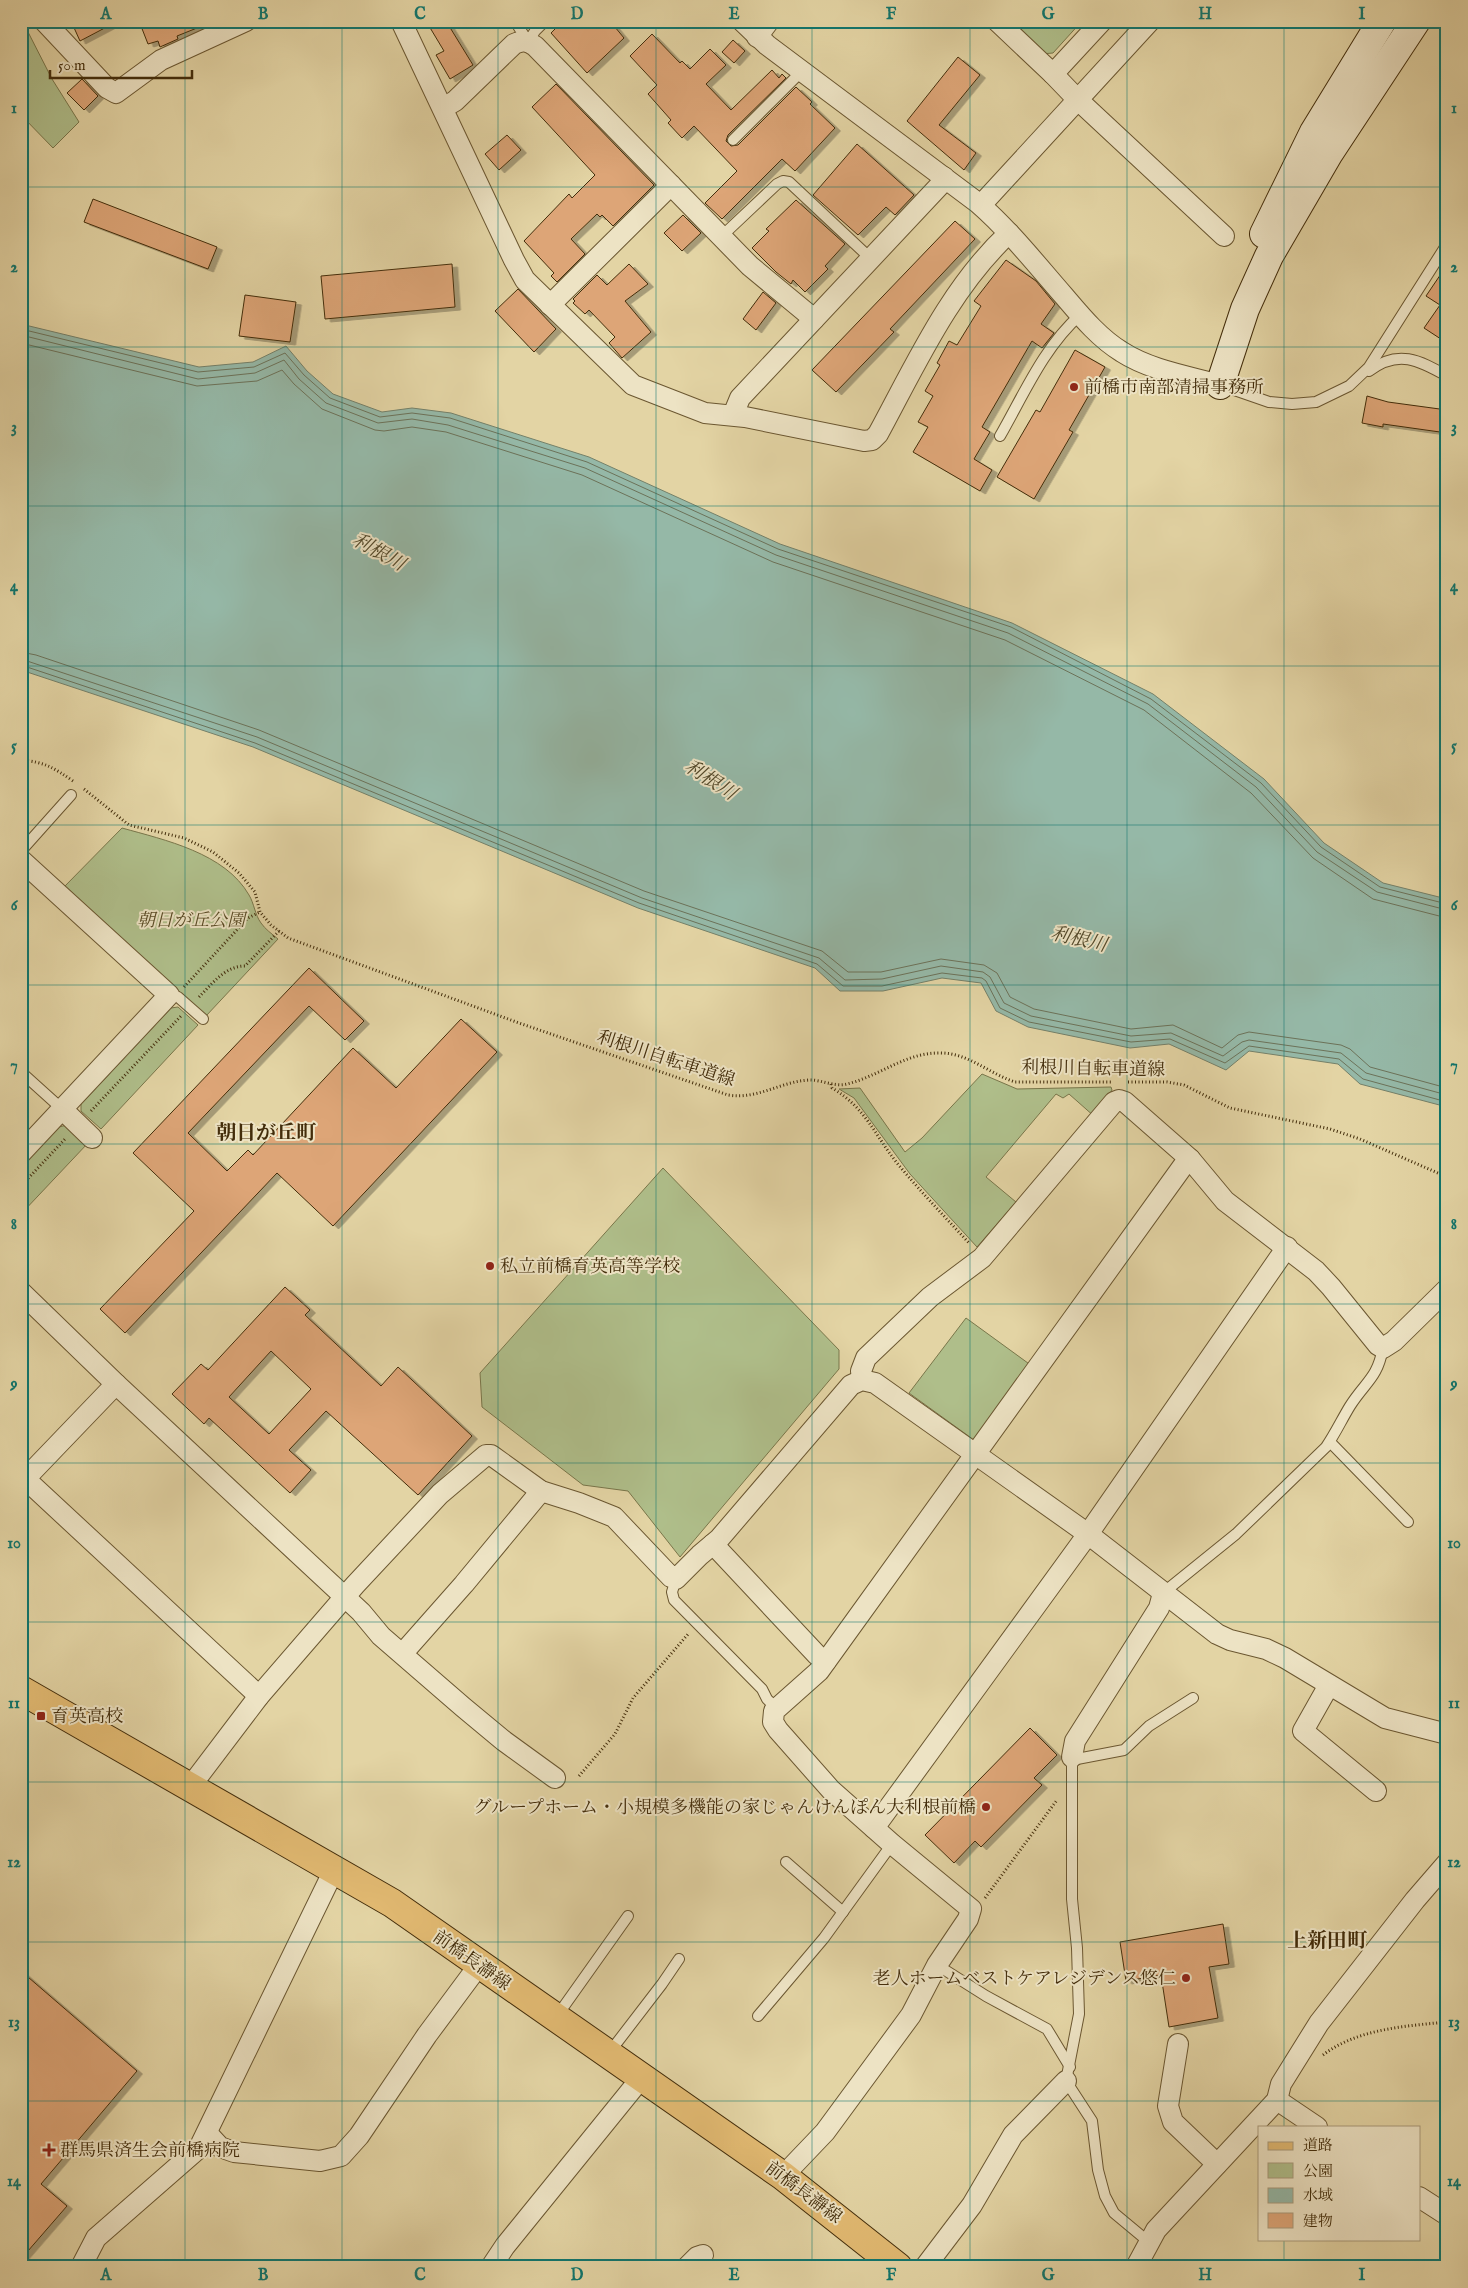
<svg xmlns="http://www.w3.org/2000/svg" width="1468" height="2288" font-family="'IM FELL English','Noto Serif JP',serif">
	<style>
		.green { fill: #afbe8a; stroke: #79764a }
		.water { fill: #95b8a7; stroke: #748069 }
		.lines { fill: none; stroke-linecap: round; stroke-linejoin: round }
		.shore { stroke: #6c7259; stroke-width: 1 }
		.building { fill: #dda577; stroke: #432d0b; fill-rule: evenodd; filter: url(#shadow) }
		.lane-casing { stroke: #6b5731; stroke-width: 12 }
		.street-casing { stroke: #6b5731; stroke-width: 22 }
		.secondary-casing { stroke: #432d0b; stroke-width: 30 }
		.primary-casing { stroke: #432d0b; stroke-width: 30 }
		.path { stroke: #432d0b; stroke-width: 3; stroke-dasharray: 1 2.5; stroke-linecap: butt }
		.lane { stroke: #ede3c4; stroke-width: 10 }
		.street { stroke: #ede3c4; stroke-width: 20 }
		.secondary { stroke: #ede3c4; stroke-width: 28 }
		.primary { stroke: #e2ba72; stroke-width: 28 }
		.grid { fill: none; stroke: #0f766e; stroke-width: 1; stroke-opacity: 0.55 }
		.poi-dot { fill: #8f2418; stroke: #ede3c4; stroke-width: 2 }
		.labels { text-anchor: middle; stroke-width: 4; stroke-linejoin: round; paint-order: stroke }
		.poi-label { font-size: 18px; fill: #432d0b; stroke: #ede3c4; text-anchor: start }
		.park-label { font-size: 18px; font-style: italic; fill: #594a24; stroke: #ede3c4 }
		.street-label { font-size: 18px; fill: #432d0b; stroke: #ede3c4 }
		.water-label { font-size: 19px; font-style: italic; fill: #53492a; stroke: #ede3c4 }
		.quarter-label { font-size: 20px; font-weight: bold; fill: #432d0b; stroke: #ede3c4 }
		.neatline { fill: none; stroke: #0f766e; stroke-width: 2 }
		.grid-label { font-size: 16px; text-anchor: middle; font-weight: bold; fill: #0f766e }
	</style>
	<defs>
		<filter id="shadow"><feDropShadow dx="5.5" dy="3" stdDeviation="0" flood-color="#0004"/></filter>
	</defs>
	<rect width="100%" height="100%" fill="#e3d4a4"/>
	<filter id="stains"><feTurbulence type="fractalNoise" baseFrequency=".004" numOctaves="4"/><feColorMatrix values="0 0 0 0 .2 0 0 0 0 .09 0 0 0 0 .02 0 0 0 .5 -.17"/></filter>
	<radialGradient id="worn" r=".72"><stop offset=".6" stop-color="#630" stop-opacity="0"/><stop offset="1" stop-color="#630" stop-opacity=".3"/></radialGradient>
	<g class="green">
		<path d="M1006 21H1082L1053 53 1041 54Z"/>
		<path d="M27 30 52 79 79 122 53 148 21 115V36Z"/>
		<path d="M122 828C165 840 225 853 249 895 254 903 255 915 261 923 265 929 272 934 278 939L206 1016 65 886Z"/>
		<path d="M178 1007 198 1025 101 1129 81 1111V1104L171 1008Z"/>
		<path d="M982 1074 1017 1089 1111 1087 1112 1090 1095 1117 1069 1094 1063 1098 1056 1094 986 1177 1016 1202 977 1247 910 1174 854 1098 839 1089 860 1088 905 1152 922 1138Z"/>
		<path d="M67 1125 88 1143 21 1214V1167L59 1127Z"/>
		<path d="M663 1168 839 1350V1369L680 1557 628 1491 583 1485 482 1407 480 1373Z"/>
		<path d="M966 1318 1032 1366 974 1440 909 1393Z"/>
	</g>
	<path class="water" d="M21 324 199 367 253 362 286 346 307 371 333 394 382 412 412 408 451 413 589 457 780 544 1012 623 1153 694 1264 779 1324 843 1383 883 1447 899V1107L1360 1084 1338 1064 1249 1051 1226 1070 1169 1044 1130 1048 1028 1027 996 1011 981 983 942 978 883 991H840L815 968 638 908 253 747 21 670Z"/>
	<g class="lines">
		<g class="shore">
			<path d="M21 329 198 372 254 367 285 353 304 375 330 398 380 417 412 413 450 418 587 462 778 549 1011 627 1151 699 1261 783 1321 847 1380 887 1447 904"/>
			<path d="M21 335 198 379 255 373 284 360 299 379 326 403 378 423 412 419 448 425 585 468 776 555 1008 633 1148 704 1256 787 1317 852 1377 892 1447 910"/>
			<path d="M21 343 197 386 257 381 282 370 294 384 322 409 375 430 384 431 412 427 446 432 582 475 773 562 1005 640 1144 710 1251 793 1313 858 1373 899 1447 918"/>
			<path d="M21 652 36 655 259 730 644 891 822 951 848 972H881L941 959 984 965 997 973 1010 997 1034 1009 1131 1029 1173 1025 1222 1048 1238 1035 1249 1032 1341 1045 1350 1049 1370 1067 1447 1088"/>
			<path d="M21 659 257 737 642 898 819 958 845 980 882 979 941 966 983 972 990 977 1004 1003 1031 1016 1131 1036 1171 1033 1223 1056 1242 1042 1249 1040 1341 1053 1366 1073 1447 1095"/>
			<path d="M21 665 255 743 639 903 817 964 843 986H882L942 973 982 978 986 981 1000 1008 1029 1022 1131 1042 1170 1039 1225 1063 1249 1046 1339 1059 1363 1079 1447 1102"/>
		</g>
	</g>
	<g class="building">
		<path d="M71 21H118L80 41Z"/>
		<path d="M139 21H212V22L177 36 178 39 160 47 158 41 148 44Z"/>
		<path d="M426 21H446L473 65 450 79 436 55 444 51Z"/>
		<path d="M563 21H610L624 38 587 73 551 33Z"/>
		<path d="M652 34 680 63 682 61 690 69 710 49 726 65 706 84 731 110 772 70 779 78 782 74 786 78 728 135 726 141 731 146 738 145 796 87 812 102 810 104 835 128 795 171 782 159 722 219 705 203 737 171 694 126 682 138 668 123 671 120 648 94 657 85 630 56Z"/>
		<path d="M733 40 745 51 734 63 722 52Z"/>
		<path d="M958 57 980 75 939 125 976 153 964 170 907 121Z"/>
		<path d="M82 79 98 96 84 110 67 93Z"/>
		<path d="M556 84 654 185 613 226 602 215 600 217 597 214 571 239 585 254 557 282 551 276 554 273 524 241 569 194 572 198 595 175 532 107Z"/>
		<path d="M507 135 521 150 499 170 485 154Z"/>
		<path d="M857 144 914 195 895 215 886 207 858 235 813 195Z"/>
		<path d="M93 199 217 247 208 269 84 222Z"/>
		<path d="M796 200 845 244 825 266 828 269 805 292 793 280 791 284 776 272 752 248 769 231 766 229Z"/>
		<path d="M683 215 701 233 682 251 664 233Z"/>
		<path d="M955 221 975 239 890 329 894 332 836 392 812 370Z"/>
		<path d="M1006 260 1036 281 1055 304 1041 324 1054 333 1042 348 1032 341 982 427 990 432 974 459 992 470 980 491 913 452 928 427 918 422 933 396 925 391 940 365 937 363 949 341 957 345 981 306 974 301Z"/>
		<path d="M452 264 455 307 325 319 321 276Z"/>
		<path d="M629 264 648 284 625 301 651 332 622 358 609 343 615 337 589 310 585 314 573 303 575 301 573 299 597 275 607 285Z"/>
		<path d="M1447 265V343L1424 328 1440 305 1426 296Z"/>
		<path d="M518 289 556 329 534 352 495 311Z"/>
		<path d="M763 292 776 303 756 330 743 319Z"/>
		<path d="M245 295 296 302 290 342 239 336Z"/>
		<path d="M1075 350 1105 367 1069 430 1073 432 1034 499 997 477 1036 410 1040 412Z"/>
		<path d="M1367 396 1388 402 1447 410V433L1383 424V427L1362 423Z"/>
		<path d="M309 968 364 1021 345 1040 309 1006 188 1133 227 1171 248 1150 253 1155 353 1048 396 1088 461 1019 497 1052 333 1226 277 1173 125 1333 100 1309 194 1211 133 1153Z"/>
		<path d="M285 1287 310 1310 305 1315 381 1386 398 1367 472 1436 418 1495 326 1411 289 1450 311 1470 290 1493 209 1418 204 1424 172 1394 201 1364 208 1370ZM271 1351 311 1389 269 1434 229 1397Z"/>
		<path d="M1030 1728 1057 1755 1034 1778 1042 1785 981 1847 975 1841 954 1863 925 1835Z"/>
		<path d="M1223 1924 1229 1964 1209 1967 1218 2018 1169 2027 1161 1975 1126 1981 1120 1942Z"/>
		<path d="M21 1971 137 2071 41 2184 67 2206 21 2259Z"/>
	</g>
	<g class="lines">
		<g class="lane-casing">
			<g id="lane">
				<path d="M515 21 528 42 535 31 545 21"/>
				<path d="M733 140 802 71"/>
				<path d="M722 236 777 184 783 181 789 182 870 258"/>
				<path d="M1369 371C1398 349 1419 360 1447 376"/>
				<path d="M1220 385 1269 402 1292 404 1316 402 1349 386 1369 367 1447 244"/>
				<path d="M1000 436C1024 394 1044 347 1080 315"/>
				<path d="M21 851 71 795"/>
				<path d="M169 995 178 997 203 1019"/>
				<path d="M21 1072 62 1109"/>
				<path d="M1330 1442 1408 1522"/>
				<path d="M676 1579 672 1592 674 1600 762 1689 767 1699 776 1708"/>
				<path d="M1163 1593 1236 1534 1326 1447C1335 1434 1342 1419 1350 1406 1366 1381 1377 1379 1383 1348"/>
				<path d="M786 1862 843 1912"/>
				<path d="M937 1965 986 1996 1047 2029 1070 2067"/>
				<path d="M557 2016 628 1916"/>
				<path d="M758 2016 824 1938 892 1844"/>
				<path d="M609 2053 662 1984 679 1959"/>
				<path d="M1150 2243 1114 2213 1105 2196 1098 2170 1092 2121 1066 2081 1079 2014 1077 1948 1072 1899V1757L1077 1759 1124 1750 1149 1726 1193 1698"/>
			</g>
		</g>
		<g class="street-casing">
			<g id="street">
				<path d="M44 21 107 88 116 93 161 60 246 21"/>
				<path d="M401 21 514 260 525 280 633 385 705 413 745 417 864 441 872 440 878 434C916 364 950 288 1009 233"/>
				<path d="M742 21 767 45 978 203C1010 231 1036 264 1064 296 1081 316 1099 338 1122 352 1150 370 1187 376 1220 385"/>
				<path d="M997 21 1053 74 1102 21"/>
				<path d="M757 37 769 21"/>
				<path d="M1053 74 1078 100 1224 236"/>
				<path d="M443 108 455 101 514 44C523 40 527 41 535 46L750 266 814 319"/>
				<path d="M981 205 1150 21"/>
				<path d="M550 305 671 185"/>
				<path d="M733 415 740 398 941 184 944 177"/>
				<path d="M21 860 169 995 21 1153"/>
				<path d="M62 1109 92 1138"/>
				<path d="M21 1292 116 1384 361 1612 381 1636 463 1707 504 1741 555 1778"/>
				<path d="M862 1380 861 1371 866 1358 930 1297 982 1258 1114 1102 1119 1100 1125 1102 1190 1159 1225 1201 1316 1271 1331 1287 1378 1345 1383 1348 1394 1341 1447 1289"/>
				<path d="M21 1475 259 1696"/>
				<path d="M21 1483 116 1384"/>
				<path d="M713 1544 817 1655 826 1661"/>
				<path d="M403 1653 464 1584 541 1491"/>
				<path d="M1329 1685 1303 1731 1376 1791"/>
				<path d="M1072 1757 1075 1741 1159 1608 1163 1593"/>
				<path d="M190 1787 259 1696 355 1585 440 1494 486 1455H491L541 1491 579 1503 614 1517 671 1577 676 1579 700 1555 719 1539 851 1385 862 1380 875 1383 1088 1534 1217 1634 1230 1640 1266 1649 1285 1658 1385 1718 1447 1734"/>
				<path d="M874 1828 1088 1534 1287 1247"/>
				<path d="M1178 2044 1168 2106 1173 2122 1217 2164"/>
				<path d="M1277 2100 1317 2127"/>
				<path d="M207 2133 220 2147 234 2152 320 2161 341 2156 359 2136 427 2035 479 1965"/>
				<path d="M783 2176 825 2132 911 2015 937 1965 968 1919 971 1909 892 1844 831 1790 778 1730 773 1722 774 1711 819 1671 1183 1166 1190 1159"/>
				<path d="M1419 2197 1447 2215"/>
				<path d="M81 2267 96 2238 199 2148 334 1870"/>
				<path d="M491 2267 505 2246 642 2077"/>
				<path d="M687 2267 697 2257 703 2255"/>
				<path d="M925 2267 972 2205 1013 2135 1066 2081"/>
				<path d="M1136 2267 1156 2230 1277 2100 1281 2084 1319 2023 1415 1900 1447 1863"/>
			</g>
		</g>
		<g class="secondary-casing">
			<g id="secondary">
				<path d="M1264 234 1314 132 1382 21"/>
				<path d="M1220 385 1245 309 1269 256 1329 153 1416 21"/>
			</g>
		</g>
		<g class="primary-casing">
			<path id="primary" d="M21 1690 392 1903 783 2176 898 2267"/>
		</g>
		<g class="path">
			<path d="M21 760C45 762 54 768 73 781"/>
			<path d="M84 789 129 825 184 838 213 852 239 873 255 892 260 912 271 925 288 938 519 1023 728 1095C758 1100 781 1081 810 1080 822 1080 835 1087 847 1084 880 1076 906 1052 941 1053 968 1053 990 1074 1015 1082H1111"/>
			<path d="M184 987 248 918 260 912"/>
			<path d="M199 997C212 984 225 966 245 966L279 931"/>
			<path d="M1128 1082H1167L1184 1085 1230 1108 1330 1129 1360 1139 1447 1177"/>
			<path d="M831 1084 832 1088C866 1108 874 1134 897 1163 920 1191 945 1217 970 1244"/>
			<path d="M91 1111 181 1016"/>
			<path d="M21 1186 66 1138"/>
			<path d="M579 1776 615 1734 633 1698 689 1633"/>
			<path d="M985 1898 1057 1800"/>
			<path d="M1323 2055C1357 2029 1405 2026 1447 2022"/>
		</g>
		<use href="#lane" class="lane"/>
		<use href="#street" class="street"/>
		<use href="#secondary" class="secondary"/>
		<use href="#primary" class="primary"/>
	</g>
	<path class="grid" d="M185 21V2267M342 21V2267M498 21V2267M656 21V2267M812 21V2267M970 21V2267M1127 21V2267M1284 21V2127M21 187H1447M21 347H1447M21 506H1447M21 666H1447M21 825H1447M21 985H1447M21 1144H1447M21 1304H1447M21 1463H1447M21 1622H1447M21 1782H1447M21 1942H1447M21 2101H1447M1284 2239V2267"/>
	<g class="poi-dot">
		<circle cx="1074" cy="387" r="5"/>
		<circle cx="490" cy="1266" r="5"/>
		<rect x="36" y="1711" width="10" height="10" rx="2.5"/>
		<circle cx="986" cy="1807" r="5"/>
		<circle cx="1186" cy="1978" r="5"/>
		<path d="M46.5 2142.5h5v5h5v5h-5v5h-5v-5h-5v-5h5z"/>
	</g>
	<g class="labels">
		<g class="poi-label">
			<text x="1084" y="393">前橋市南部清掃事務所</text>
			<text x="500" y="1272">私立前橋育英高等学校</text>
			<text x="51" y="1722">育英高校</text>
			<text x="976" y="1813" text-anchor="end">グループホーム・小規模多機能の家じゃんけんぽん大利根前橋</text>
			<text x="1176" y="1984" text-anchor="end">老人ホームベストケアレジデンス悠仁</text>
			<text x="60" y="2156">群馬県済生会前橋病院</text>
		</g>
		<g class="park-label">
			<text x="191" y="926">朝日が丘公園</text>
		</g>
		<g class="street-label">
			<text transform="translate(666 1058) rotate(18)" y="6">利根川自転車道線</text>
			<text transform="translate(1093 1068) rotate(1)" y="6">利根川自転車道線</text>
			<text transform="translate(472 1960) rotate(35)" y="6">前橋長瀞線</text>
			<text transform="translate(804 2192) rotate(37)" y="6">前橋長瀞線</text>
		</g>
		<g class="water-label">
			<text transform="translate(379 551) rotate(29)" y="7">利根川</text>
			<text transform="translate(711 779) rotate(33)" y="7">利根川</text>
			<text transform="translate(1079 938) rotate(13)" y="7">利根川</text>
		</g>
		<g class="quarter-label">
			<text x="266" y="1139">朝日が丘町</text>
			<text x="1327" y="1947">上新田町</text>
		</g>
	</g>
	<rect width="1468" height="2288" fill="none" stroke="#e3d4a4" stroke-width="55"/>
	<rect x="1258" y="2126" width="162" height="115" fill="#ede3c4" stroke="#a99a7a"/>
	<rect x="1268" y="2142" width="25" height="8" fill="#e2ba72" stroke="#a99a7a"/>
	<text x="1303" y="2150" font-size="15" fill="#432d0b">道路</text>
	<rect x="1268" y="2163" width="25" height="15" fill="#afbe8a" stroke="#a99a7a"/>
	<text x="1303" y="2176" font-size="15" fill="#432d0b">公園</text>
	<rect x="1268" y="2188" width="25" height="15" fill="#95b8a7" stroke="#a99a7a"/>
	<text x="1303" y="2200" font-size="15" fill="#432d0b">水域</text>
	<rect x="1268" y="2213" width="25" height="15" fill="#dda577" stroke="#a99a7a"/>
	<text x="1303" y="2226" font-size="15" fill="#432d0b">建物</text>
	<path d="M50 70v8h142v-8" fill="none" stroke="#432d0b" stroke-width="2.5"/>
	<text x="58" y="70" font-size="15" fill="#432d0b" stroke="#ede3c4" stroke-width="4" paint-order="stroke">50 m</text>
	<rect x="28" y="28" width="1412" height="2232" class="neatline"/>
	<g class="grid-label">
		<text x="106" y="19">A</text>
		<text x="263" y="19">B</text>
		<text x="420" y="19">C</text>
		<text x="577" y="19">D</text>
		<text x="734" y="19">E</text>
		<text x="891" y="19">F</text>
		<text x="1048" y="19">G</text>
		<text x="1205" y="19">H</text>
		<text x="1362" y="19">I</text>
		<text x="14" y="113">1</text>
		<text x="1454" y="113">1</text>
		<text x="14" y="272">2</text>
		<text x="1454" y="272">2</text>
		<text x="14" y="432">3</text>
		<text x="1454" y="432">3</text>
		<text x="14" y="591">4</text>
		<text x="1454" y="591">4</text>
		<text x="14" y="751">5</text>
		<text x="1454" y="751">5</text>
		<text x="14" y="910">6</text>
		<text x="1454" y="910">6</text>
		<text x="14" y="1070">7</text>
		<text x="1454" y="1070">7</text>
		<text x="14" y="1229">8</text>
		<text x="1454" y="1229">8</text>
		<text x="14" y="1389">9</text>
		<text x="1454" y="1389">9</text>
		<text x="14" y="1548">10</text>
		<text x="1454" y="1548">10</text>
		<text x="14" y="1708">11</text>
		<text x="1454" y="1708">11</text>
		<text x="14" y="1867">12</text>
		<text x="1454" y="1867">12</text>
		<text x="14" y="2027">13</text>
		<text x="1454" y="2027">13</text>
		<text x="14" y="2186">14</text>
		<text x="1454" y="2186">14</text>
		<text x="106" y="2280">A</text>
		<text x="263" y="2280">B</text>
		<text x="420" y="2280">C</text>
		<text x="577" y="2280">D</text>
		<text x="734" y="2280">E</text>
		<text x="891" y="2280">F</text>
		<text x="1048" y="2280">G</text>
		<text x="1205" y="2280">H</text>
		<text x="1362" y="2280">I</text>
	</g>
	<rect width="100%" height="100%" filter="url(#stains)"/>
	<rect width="100%" height="100%" fill="url(#worn)"/>
</svg>
